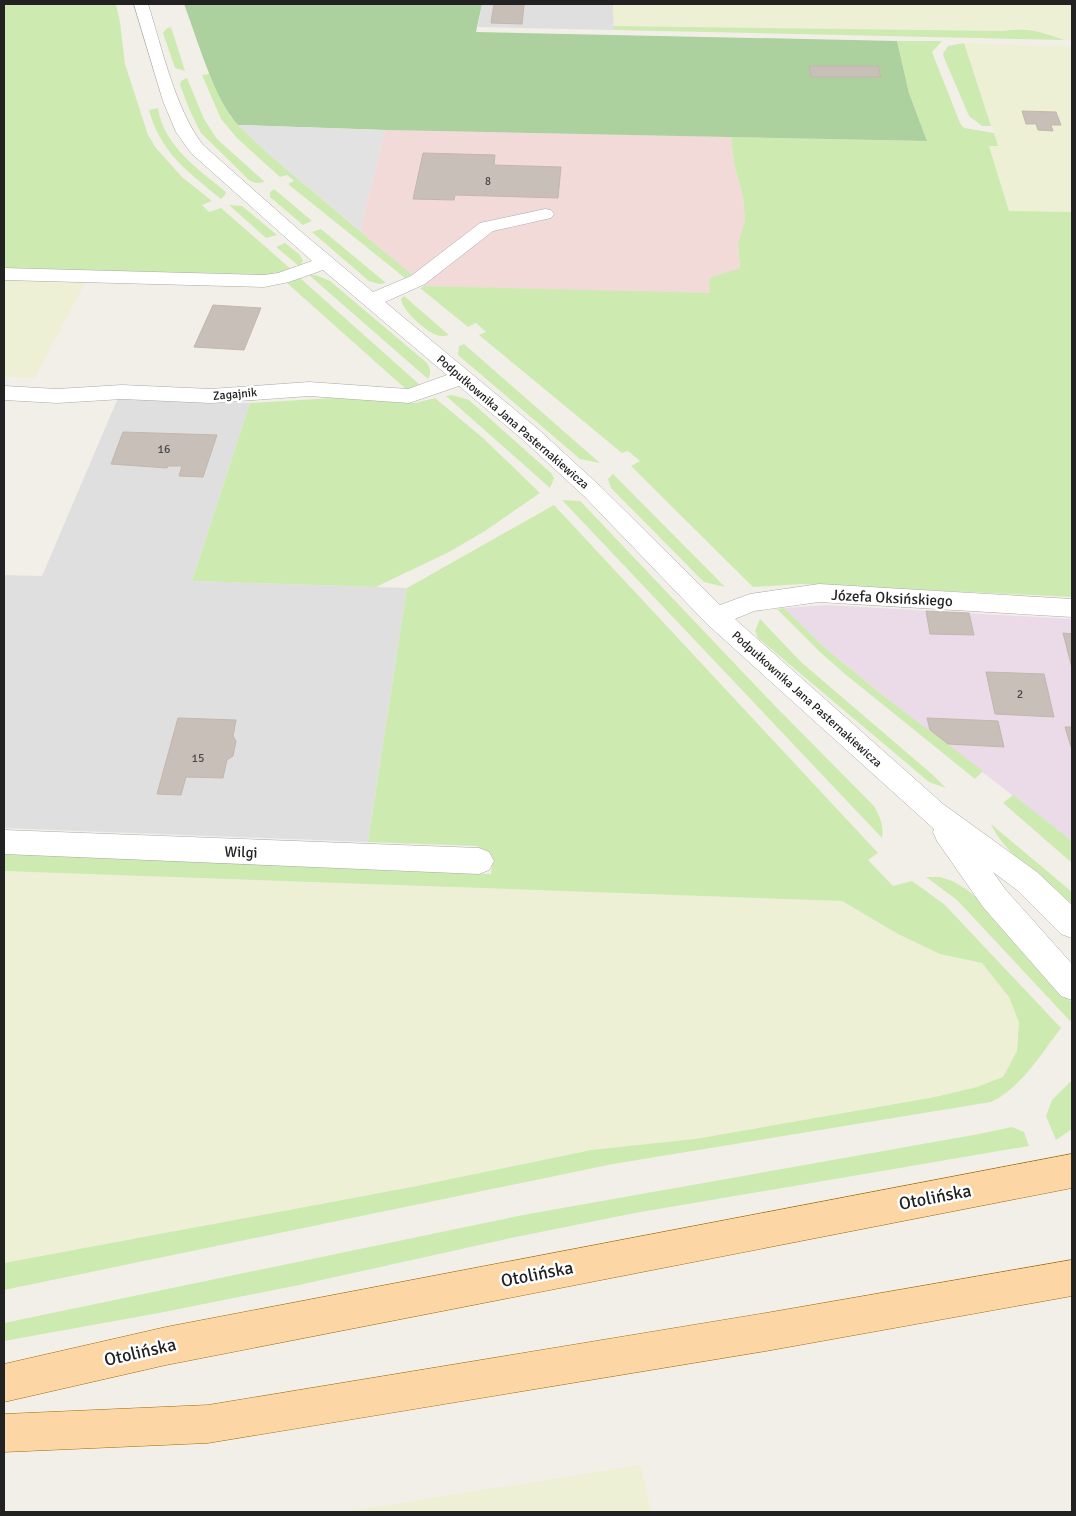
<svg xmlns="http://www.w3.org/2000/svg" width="1076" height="1516" font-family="Signika,sans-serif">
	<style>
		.residential { fill: #e0dfdf }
		.commercial { fill: #f2dad9 }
		.industrial { fill: #ebdbe8 }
		.farmland { fill: #eef0d5 }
		.grass { fill: #cdebb0 }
		.forest { fill: #add19e }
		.parking { fill: #e2e2e2 }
		.building { fill: #c7bfb8; stroke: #c4b6ab }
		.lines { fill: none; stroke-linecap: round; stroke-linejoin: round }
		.minor-casing { stroke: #a9a9a9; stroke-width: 1 }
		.major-casing { stroke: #a06b00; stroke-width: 1 }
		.minor { fill: #fff; fill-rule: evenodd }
		.major { fill: #fcd6a4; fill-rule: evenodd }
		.labels { text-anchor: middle; stroke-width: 5; stroke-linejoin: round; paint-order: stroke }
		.far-number-label { font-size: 11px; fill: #4b4948 }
		.far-street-label { font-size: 12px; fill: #222; stroke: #fff }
		.number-label { font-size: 12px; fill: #4b4948 }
		.street-label { font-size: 15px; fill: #222; stroke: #fff }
		.near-street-label { font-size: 18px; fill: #222; stroke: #fff }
	</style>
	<rect width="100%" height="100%" fill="#f2efe9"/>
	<g class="residential">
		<path d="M482 4H613L614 30 478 27Z"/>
		<path d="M118 398 250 403 192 581 407 588 368 842 4 828V575L42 576Z"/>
	</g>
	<path class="commercial" d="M385 130 731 137 734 163 743 197 745 220 738 244 740 269 709 278 711 294 424 286 360 231Z"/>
	<path class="industrial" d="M827 605 1072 619V841L886 698 825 648 784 608Z"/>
	<g class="farmland">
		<path d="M613 4H1072V40H1064L1045 32 1022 28 1004 31 614 26Z"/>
		<path d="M964 43 1072 46V212L1009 211 989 146H998Z"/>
		<path d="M4 278 87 279 35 378 4 377Z"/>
		<path d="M4 871 842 901 898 934 940 954 982 963 1009 997 1019 1022 1017 1051 1003 1077 977 1087 935 1097 695 1139 591 1150 417 1186 4 1263Z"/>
		<path d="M641 1465 651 1512H342Z"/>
	</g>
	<g class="grass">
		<path d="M4 4H116L120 22 125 64 148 135 156 148 182 177 212 201 202 205 209 212 221 208 292 270 265 277 207 278 4 271Z"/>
		<path d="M614 26 1004 31C1028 27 1042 32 1064 40L614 30Z"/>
		<path d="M171 27 185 71 175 68 163 33 166 29Z"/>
		<path d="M897 41H942L932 52 960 123 964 128 994 133 998 146H989L1009 211 1072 212V597L803 584 753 587 631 466 640 461 628 451 622 453 479 335 486 332 476 323 468 327 420 288 424 286 710 293 709 278 740 268 738 244 745 220 743 197 734 163 731 137 927 141 909 93Z"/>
		<path d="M964 43 991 126H982L969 116 945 60 943 54 948 46Z"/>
		<path d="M210 74 230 116 238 125 272 157 412 275 405 278 288 184 294 181 287 175 280 177 237 138 221 119 202 75Z"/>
		<path d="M187 78 204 119 217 139 265 182 256 183 250 181 201 133 190 111 180 85 181 81Z"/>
		<path d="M158 108C163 145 199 170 226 192L225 195 221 199C188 172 160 152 149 110Z"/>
		<path d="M274 189 312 221 303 225 270 197V192Z"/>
		<path d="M229 205 242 206 277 235 266 238Z"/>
		<path d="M321 229 386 283 379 284 369 281 312 232Z"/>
		<path d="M285 243 299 254 303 260 300 267 276 247Z"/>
		<path d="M309 275H316L330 281 427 363C430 369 432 372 428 379Z"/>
		<path d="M300 278 420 385 407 390 287 283Z"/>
		<path d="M404 296 449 335C445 336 441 337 437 335 426 332 402 310 401 299Z"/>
		<path d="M464 344 600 463 580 459 458 355 459 346Z"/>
		<path d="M452 395 469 400 551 473 554 478 550 488 446 396Z"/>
		<path d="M334 398 415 403 435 398 483 438 540 493 485 531 449 552 376 587 192 581 250 403Z"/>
		<path d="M613 474 725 587 704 582 695 573 611 488 608 479Z"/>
		<path d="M562 500 580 501 584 505 776 707 874 806C880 817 884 826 882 838Z"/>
		<path d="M554 505 878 853 868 860 893 886 912 881 944 904 1061 1028C1041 1054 1021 1088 991 1102L613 1164 4 1290V1263L417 1186 591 1150 695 1139 935 1097 977 1087 1003 1077 1017 1051 1019 1022 1009 997 982 963 940 954 898 934 842 901 4 871V853L491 874 492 861 477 846 368 842 407 588Z"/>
		<path d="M784 608 825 648 886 698 983 771 975 779 845 674 820 652 777 609Z"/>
		<path d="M760 619 801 662 933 775 946 788 929 782 758 638 755 631Z"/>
		<path d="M1013 795 1072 841V863L1003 803Z"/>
		<path d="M991 824 1072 892V904C1047 882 1004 854 991 824Z"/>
		<path d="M926 877H940L952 881 966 889 987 906 1030 951 1072 1003V1020L1070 1021 957 900Z"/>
		<path d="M1072 1080V1129L1056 1140 1046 1116 1052 1100Z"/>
		<path d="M1012 1127 1024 1132 1029 1146 635 1213 511 1238 299 1285 159 1313 4 1341V1323L523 1215 979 1134Z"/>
	</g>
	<path class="forest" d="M184 4H482L476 32 897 41 909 93 927 141 385 130 238 125C214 99 197 38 184 4Z"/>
	<path class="parking" d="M238 125 385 130 360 231 272 157Z"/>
	<g class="building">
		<path d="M494 4 524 5 522 24 491 23Z"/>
		<path d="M809 66H878L881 77H811Z"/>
		<path d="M1022 111 1056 112 1061 125H1051L1053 131 1038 130 1036 124H1026Z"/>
		<path d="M423 153 495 155 494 165 561 167 558 198 455 195 454 200 413 199Z"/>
		<path d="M213 305 261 308 244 350 194 347Z"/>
		<path d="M123 432 217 435 203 477 179 476 182 466H168L167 468 111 464Z"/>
		<path d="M926 611 969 613 974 635 930 634Z"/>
		<path d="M1063 633 1072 634V668Z"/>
		<path d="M986 672 1044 674 1054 717 995 714Z"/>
		<path d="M178 718 236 720 233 736 236 741 233 756 227 760 223 778 186 777 181 795 157 794Z"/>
		<path d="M927 718 998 721 1004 747 948 744 930 730Z"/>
		<path d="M1065 727H1072V747H1071Z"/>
	</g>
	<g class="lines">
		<g class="minor-casing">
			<g id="minor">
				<path d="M134 4H148C162 48 175 109 203 145L299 230 373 292 411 276 480 223 545 209 551 210 554 214 551 218 493 231 425 284 385 302 538 429 601 487 720 605 750 594 819 584 1072 599V617L819 602 754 611 735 619 943 804 1037 872 1072 905V938L1061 934 1017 890 993 872 1005 889 1072 964V1000L1061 996 983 907 937 841 933 832 934 829 707 624 585 497 522 439 459 386 409 403 309 396 211 403 122 399 57 403 4 400V386L57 389 122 385 211 389 309 382 408 389 447 375 323 270 289 282 264 287 4 280V268L264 275 278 273 312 261 191 153 176 132 163 101Z"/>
				<path d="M4 830 479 848 489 852 494 861 489 870 479 874 4 854Z"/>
			</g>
		</g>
		<g class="major-casing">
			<g id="major">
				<path d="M1072 1154V1188L166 1365 4 1402V1364L166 1327Z"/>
				<path d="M1072 1260V1296L766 1351 208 1443 4 1452V1414L208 1405 766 1313Z"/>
			</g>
		</g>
		<use href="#minor" class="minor"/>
		<use href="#major" class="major"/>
	</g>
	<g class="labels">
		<g class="far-number-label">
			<text x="488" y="185">8</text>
		</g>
		<g class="far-street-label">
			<text transform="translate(235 394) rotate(-5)" y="4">Zagajnik</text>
			<text transform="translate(513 422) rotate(41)" y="4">Podpułkownika Jana Pasternakiewicza</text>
			<text transform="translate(807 699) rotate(42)" y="4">Podpułkownika Jana Pasternakiewicza</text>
		</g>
		<g class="number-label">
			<text x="164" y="453">16</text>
			<text x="1020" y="698">2</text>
			<text x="198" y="762">15</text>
		</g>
		<g class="street-label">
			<text transform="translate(892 598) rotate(3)" y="5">Józefa Oksińskiego</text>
			<text transform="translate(241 852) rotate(2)" y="5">Wilgi</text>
		</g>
		<g class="near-street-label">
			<text transform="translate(935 1197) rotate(-11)" y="6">Otolińska</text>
			<text transform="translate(537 1274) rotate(-11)" y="6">Otolińska</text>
			<text transform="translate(140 1352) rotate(-13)" y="6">Otolińska</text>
		</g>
	</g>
	<rect width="1076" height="1516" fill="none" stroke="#222222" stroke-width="10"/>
</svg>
